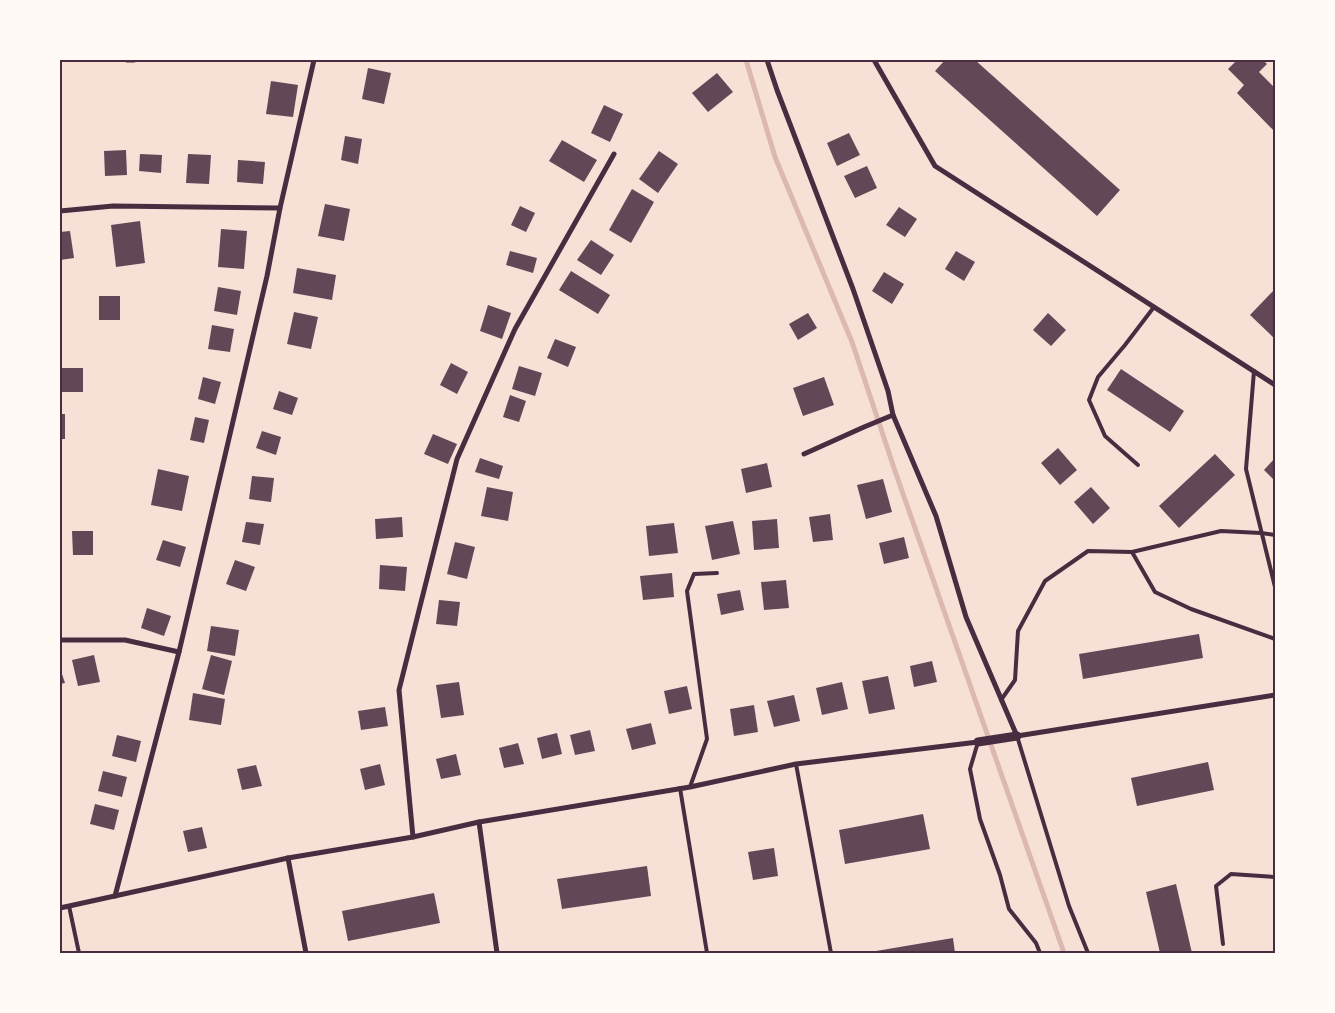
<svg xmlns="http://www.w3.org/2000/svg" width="1335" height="1013" font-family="Ubuntu,sans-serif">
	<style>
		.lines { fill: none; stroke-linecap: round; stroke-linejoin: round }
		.stream { stroke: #dcb8b0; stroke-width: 5 }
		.building { fill: #644757 }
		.service { stroke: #4a2c40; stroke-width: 4 }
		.minor { stroke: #4a2c40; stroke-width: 5 }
		.tertiary { stroke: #4a2c40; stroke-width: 9 }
		.neatline { fill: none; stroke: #4a2c40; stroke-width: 2 }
	</style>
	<rect width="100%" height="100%" fill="#f7e1d7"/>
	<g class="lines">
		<path class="stream" d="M746 60 775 157 852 342 895 471 1064 953"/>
	</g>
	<g class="building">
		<path d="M945 60H975L1120 190 1097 216 935 71Z"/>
		<path d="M1237 60H1263L1267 64 1259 72 1275 88V132L1237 93 1244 85 1228 69Z"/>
		<path d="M368 68 391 73 384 104 362 99Z"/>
		<path d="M717 73 733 92 708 112 692 93Z"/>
		<path d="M271 81 298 85 293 117 266 114Z"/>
		<path d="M604 105 623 114 610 142 591 133Z"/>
		<path d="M849 133 860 155 837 166 827 143Z"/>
		<path d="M345 136 362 139 358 164 341 160Z"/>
		<path d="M562 140 597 160 584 182 549 161Z"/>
		<path d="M126 150 127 175 105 176 104 151Z"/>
		<path d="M659 151 678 164 658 193 639 179Z"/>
		<path d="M140 154 162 155 161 173 139 171Z"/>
		<path d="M188 154 211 155 209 184 186 183Z"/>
		<path d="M238 160 265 162 263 184 237 182Z"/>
		<path d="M867 166 877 188 855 198 844 176Z"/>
		<path d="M632 189 654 202 631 243 609 230Z"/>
		<path d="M325 204 350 209 344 241 318 236Z"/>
		<path d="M520 206 535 213 526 232 511 225Z"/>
		<path d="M899 207 917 219 905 237 886 225Z"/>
		<path d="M140 221 145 263 116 267 111 225Z"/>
		<path d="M221 229 247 231 244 269 218 267Z"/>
		<path d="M70 231 74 258 60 260V232Z"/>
		<path d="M591 240 614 255 601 275 577 260Z"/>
		<path d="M510 251 537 258 533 273 506 265Z"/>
		<path d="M956 251 975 262 964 281 945 269Z"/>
		<path d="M297 268 336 275 332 300 293 293Z"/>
		<path d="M571 271 610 295 598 314 559 290Z"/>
		<path d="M884 272 904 284 892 304 872 291Z"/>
		<path d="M218 287 241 291 237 315 214 311Z"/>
		<path d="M1275 289V339L1250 315Z"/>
		<rect x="99" y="296" width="21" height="24"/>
		<path d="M488 305 511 313 502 339 480 331Z"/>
		<path d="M294 312 318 317 311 349 287 344Z"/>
		<path d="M808 313 817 328 798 340 789 324Z"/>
		<path d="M1048 313 1066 330 1051 346 1033 330Z"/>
		<path d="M212 325 234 329 230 352 208 349Z"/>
		<path d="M555 339 576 347 568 367 547 358Z"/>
		<path d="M451 363 468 372 457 394 440 385Z"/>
		<path d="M519 366 542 373 535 396 512 389Z"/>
		<rect x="62" y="368" width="21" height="24"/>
		<path d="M1121 369 1184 411 1170 432 1107 390Z"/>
		<path d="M203 377 221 382 215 404 198 399Z"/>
		<path d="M824 377 834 405 803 416 793 388Z"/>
		<path d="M279 391 298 398 292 415 273 409Z"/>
		<path d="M510 395 526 401 519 422 503 417Z"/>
		<rect x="60" y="414" width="5" height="25"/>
		<path d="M195 417 209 420 204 443 190 440Z"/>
		<path d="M262 431 281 437 276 455 256 448Z"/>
		<path d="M433 434 457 444 448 464 424 454Z"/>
		<path d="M1058 448 1077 470 1060 485 1041 463Z"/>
		<path d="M1215 454 1235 475 1179 528 1159 506Z"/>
		<path d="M480 458 503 466 499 479 475 472Z"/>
		<path d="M1275 458V481L1264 470Z"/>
		<path d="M767 463 772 487 746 493 741 469Z"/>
		<path d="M158 469 189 476 182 511 151 505Z"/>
		<path d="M252 476 274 478 271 502 249 499Z"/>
		<path d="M883 479 892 512 866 519 857 485Z"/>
		<path d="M487 487 513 492 508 521 481 516Z"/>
		<path d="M1091 487 1110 508 1093 524 1074 502Z"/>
		<path d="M830 514 833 540 813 542 809 517Z"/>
		<path d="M402 517 403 537 376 539 375 519Z"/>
		<path d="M777 519 779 548 754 550 752 521Z"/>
		<path d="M733 521 740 554 712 560 705 526Z"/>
		<path d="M246 522 264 524 260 545 242 542Z"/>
		<path d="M674 523 678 553 649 556 646 526Z"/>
		<path d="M72 531H93V555H73Z"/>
		<path d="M904 537 909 558 884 564 879 543Z"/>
		<path d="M163 540 186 547 180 567 156 560Z"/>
		<path d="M455 542 475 547 467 579 447 574Z"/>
		<path d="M235 560 255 567 246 591 226 584Z"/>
		<path d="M380 565 407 567 405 591 379 589Z"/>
		<path d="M672 573 674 597 643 600 640 576Z"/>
		<path d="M786 580 789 608 764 610 761 582Z"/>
		<path d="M740 590 744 610 721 615 717 594Z"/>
		<path d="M439 600 460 602 457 626 436 624Z"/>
		<path d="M147 608 171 616 164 636 141 628Z"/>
		<path d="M211 626 239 630 235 656 207 651Z"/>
		<path d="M1199 634 1203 658 1083 679 1079 654Z"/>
		<path d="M94 655 100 682 78 686 72 660Z"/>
		<path d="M211 655 232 661 224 695 202 689Z"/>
		<path d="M932 661 937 682 914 687 910 666Z"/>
		<path d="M60 668 65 683 60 684Z"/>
		<path d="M888 676 895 709 869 714 862 681Z"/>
		<path d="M459 682 464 715 441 718 436 685Z"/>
		<path d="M842 682 848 709 822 715 816 688Z"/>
		<path d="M687 686 692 709 669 714 664 691Z"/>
		<path d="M193 693 225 699 221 725 189 720Z"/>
		<path d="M794 695 800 721 774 727 767 701Z"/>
		<path d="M754 705 758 732 734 736 730 709Z"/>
		<path d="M385 707 388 726 361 730 358 711Z"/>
		<path d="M651 723 656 744 632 750 626 729Z"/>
		<path d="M590 730 595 751 575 755 570 735Z"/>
		<path d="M557 733 562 754 542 759 537 738Z"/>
		<path d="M117 735 141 741 136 762 112 756Z"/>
		<path d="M518 743 524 764 504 768 499 748Z"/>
		<path d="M456 754 461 775 441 779 436 759Z"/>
		<path d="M1208 762 1214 790 1137 806 1131 778Z"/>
		<path d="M380 764 385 785 365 790 360 769Z"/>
		<path d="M256 765 262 786 242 790 237 769Z"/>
		<path d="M103 771 127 777 122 797 98 791Z"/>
		<path d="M95 804 119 810 114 830 90 824Z"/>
		<path d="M923 814 930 849 845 864 839 830Z"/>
		<path d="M202 827 207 848 188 852 183 831Z"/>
		<path d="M774 848 778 876 753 880 748 852Z"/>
		<path d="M647 866 651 896 562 909 557 879Z"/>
		<path d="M1176 884 1192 953H1160L1146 892Z"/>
		<path d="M434 893 440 923 348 941 342 911Z"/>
		<path d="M953 938 955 953H876V951Z"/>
	</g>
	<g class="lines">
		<g class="service">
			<path d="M1254 371 1246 469 1275 587"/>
			<path d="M1138 465 1105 436 1089 400 1098 377 1125 345 1154 307"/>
			<path d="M1132 552 1155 592 1191 609 1275 639"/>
			<path d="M1001 700 1015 680 1018 631 1045 581 1088 551 1132 552 1221 531 1261 533 1275 535"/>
			<path d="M1017 736 1069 906 1088 953"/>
			<path d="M978 742 970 769 980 819 1000 875 1009 909 1036 943 1040 953"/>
			<path d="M796 764 831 953"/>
			<path d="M690 787 707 739 687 591 694 574 717 573"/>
			<path d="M680 788 707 953"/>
			<path d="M69 906 79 953"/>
			<path d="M1223 944 1216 886 1231 874 1275 877"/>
		</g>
		<g class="minor">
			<path d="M127 60H134"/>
			<path d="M767 60 777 90 853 289 888 391 893 415 936 516 966 617 1017 736 1275 695"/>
			<path d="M874 60 935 166 1275 385"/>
			<path d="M60 211 113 206 280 208"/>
			<path d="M804 454 864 427 893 415"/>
			<path d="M60 640H125L179 652"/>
			<path d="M479 822 497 953"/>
			<path d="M413 837 399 690 457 459 515 329 614 154"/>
			<path d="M288 858 306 953"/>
			<path d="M115 896 179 652 267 276 280 208 314 60"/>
			<path d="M60 908 288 858 413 837 479 822 690 787 796 764 978 742"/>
		</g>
		<path class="tertiary" d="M978 742 1017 736"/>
	</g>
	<rect width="1335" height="1013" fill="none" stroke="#fffaf5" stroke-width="122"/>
	<rect x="61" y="61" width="1213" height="891" class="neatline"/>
</svg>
